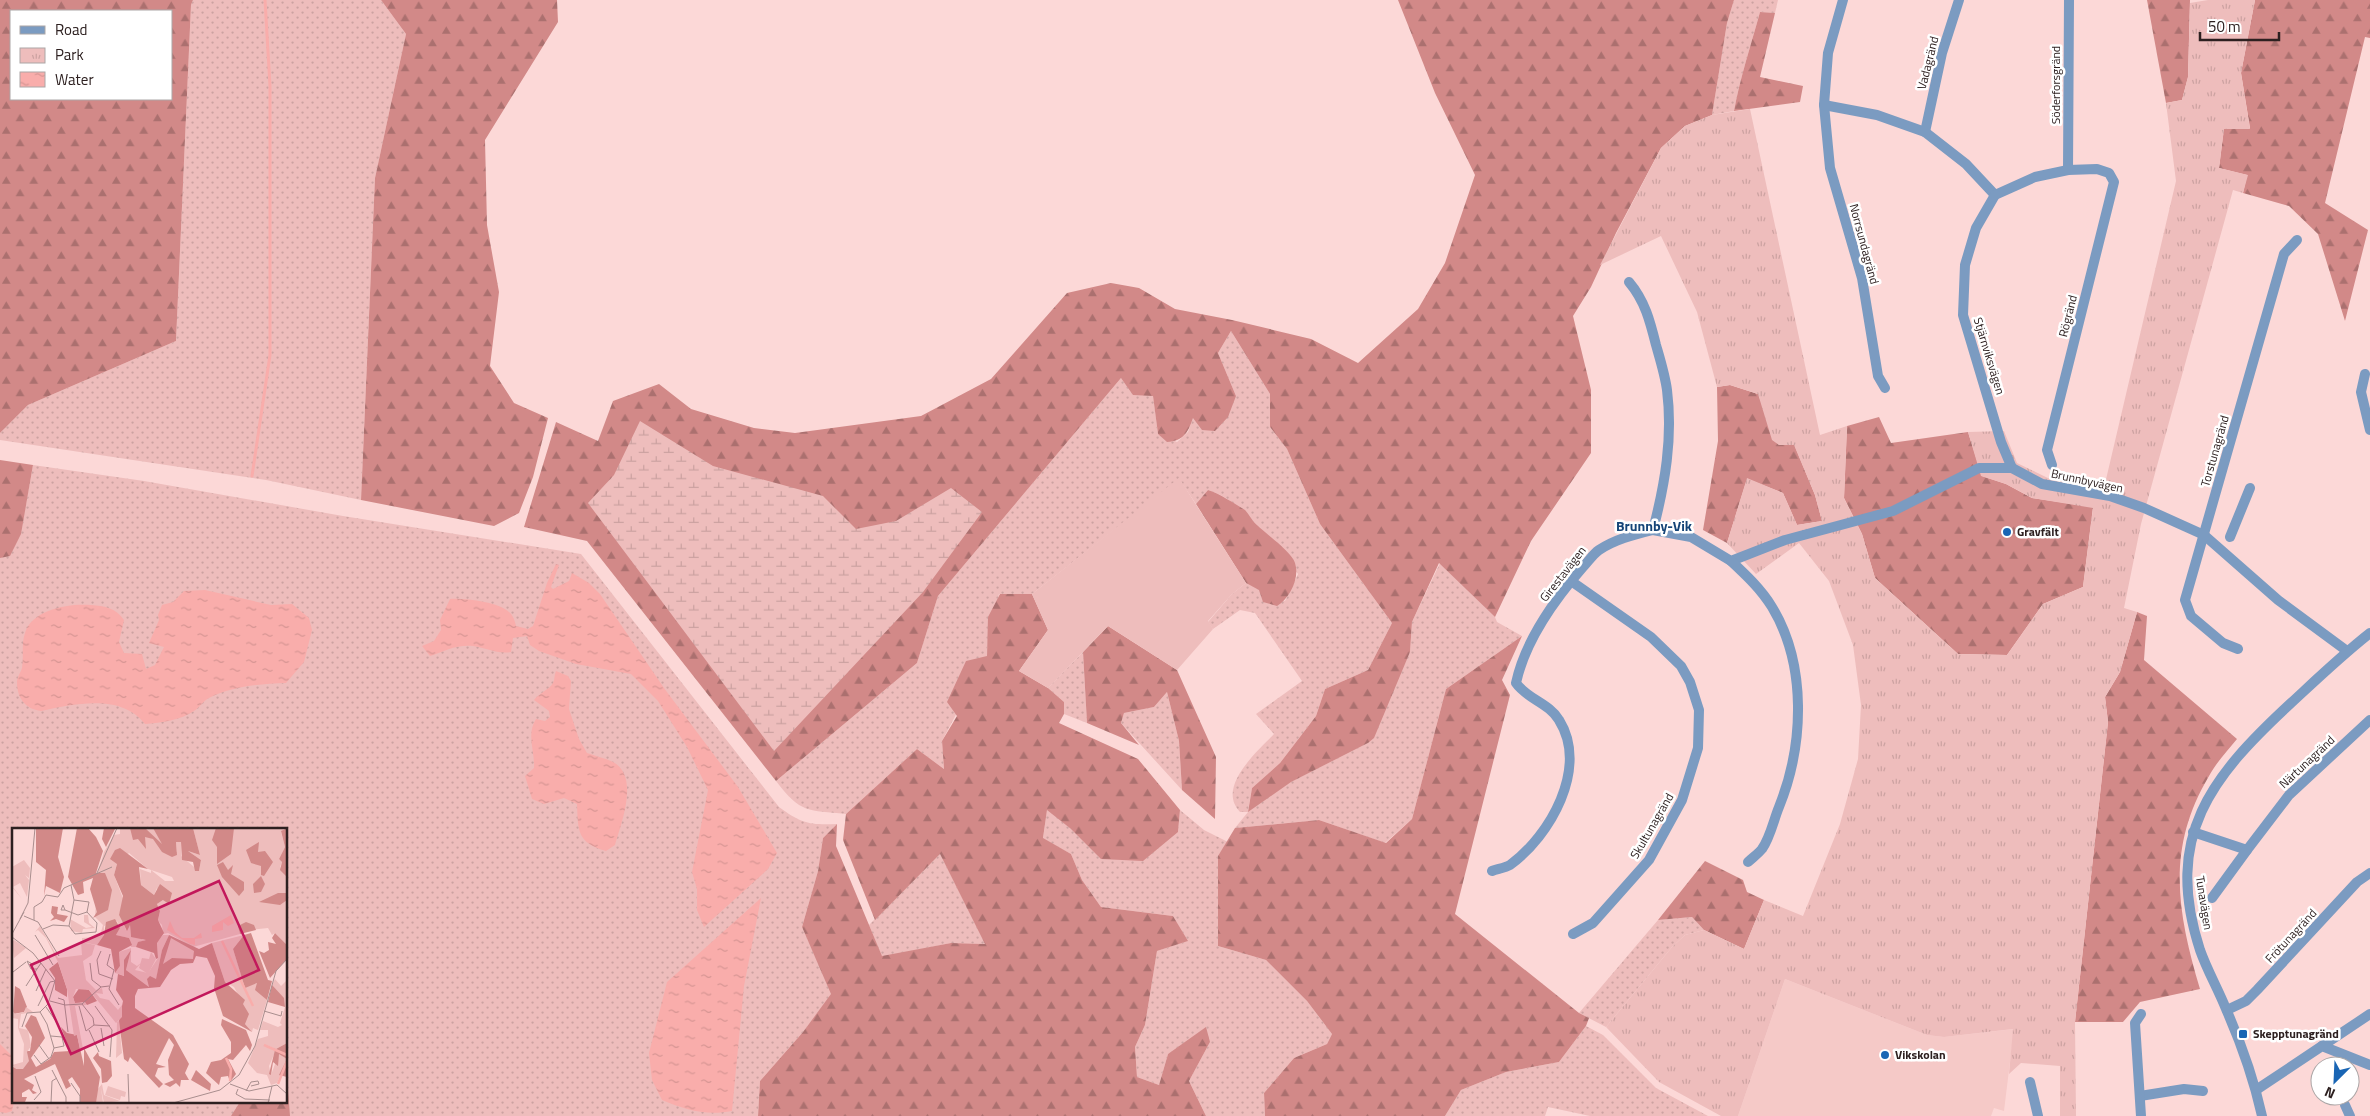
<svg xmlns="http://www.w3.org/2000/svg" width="2370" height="1116" font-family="'Titillium Web',sans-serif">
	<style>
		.built { fill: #f5c9c7 }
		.grass { fill: url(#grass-dots); fill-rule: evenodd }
		.forest { fill: url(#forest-firs); fill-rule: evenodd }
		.wetland { fill: url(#wetland-marsh) }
		.park { fill: url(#park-tufts) }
		.pitch { fill: #eebdbc }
		.water { fill: url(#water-ripples) }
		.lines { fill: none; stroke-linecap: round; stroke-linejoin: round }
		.stream { stroke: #f9adab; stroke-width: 3 }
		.minor { stroke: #7b9bc1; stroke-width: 10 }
		.poi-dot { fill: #1965b4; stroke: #fff; stroke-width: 2 }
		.labels { text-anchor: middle; stroke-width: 5; stroke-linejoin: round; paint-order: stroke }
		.street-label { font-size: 12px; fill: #2d2020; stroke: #fff }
		.poi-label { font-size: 12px; font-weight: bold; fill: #2d2020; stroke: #fff; text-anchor: start }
		.neighbourhood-label { font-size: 14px; font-weight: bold; fill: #154477; stroke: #fff }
		.inset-river { fill: none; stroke: #f9adab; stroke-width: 2.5 }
		.inset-road { fill: none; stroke: #a98e8e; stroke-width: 1 }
		.view { fill: #c2185b; fill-opacity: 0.15; stroke: #c2185b; stroke-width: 2.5 }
		.inset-edge { fill: none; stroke: #2d2020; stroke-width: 2.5 }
	</style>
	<defs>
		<pattern id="grass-dots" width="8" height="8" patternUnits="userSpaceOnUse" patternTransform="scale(1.25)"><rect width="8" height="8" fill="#eebdbc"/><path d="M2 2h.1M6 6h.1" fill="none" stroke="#cca2a1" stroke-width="1.8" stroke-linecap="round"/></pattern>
		<pattern id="forest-firs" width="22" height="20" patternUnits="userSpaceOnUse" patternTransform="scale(1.25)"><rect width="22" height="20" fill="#d28988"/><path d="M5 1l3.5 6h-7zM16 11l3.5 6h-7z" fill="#ab706f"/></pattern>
		<pattern id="wetland-marsh" width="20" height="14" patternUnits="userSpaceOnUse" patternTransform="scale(1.25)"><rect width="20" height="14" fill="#eebdbc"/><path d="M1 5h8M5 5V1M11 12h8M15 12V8" fill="none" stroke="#cca2a1"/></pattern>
		<pattern id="park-tufts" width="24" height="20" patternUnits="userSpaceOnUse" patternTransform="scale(1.25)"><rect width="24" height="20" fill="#eebdbc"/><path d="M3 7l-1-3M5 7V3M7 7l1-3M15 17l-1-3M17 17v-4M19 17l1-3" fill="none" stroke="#cca2a1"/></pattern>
		<pattern id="water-ripples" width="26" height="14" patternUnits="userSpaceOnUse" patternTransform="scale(1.25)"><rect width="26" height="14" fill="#f9adab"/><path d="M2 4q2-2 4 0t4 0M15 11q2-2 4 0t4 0" fill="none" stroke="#d69593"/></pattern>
	</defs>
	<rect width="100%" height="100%" fill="#fcd8d7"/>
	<path class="built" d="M1785 979 1927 1035 1944 1037 2014 1029 2004 1111 1994 1108 1991 1116H1738Z"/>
	<g class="grass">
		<path d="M193 0H381L406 34 375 178 361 500 266 480 0 440V433L28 405 176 341 191 5Z"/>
		<path d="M1734 0H1778L1775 13 1760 12C1751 45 1740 78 1734 111L1712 115 1727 23Z"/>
		<path d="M1231 331 1270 394V427L1287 449 1320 524 1392 623 1368 670 1325 689 1316 716 1280 763 1252 788 1248 811 1290 782 1368 743 1410 652 1412 622 1440 563 1495 617 1497 622 1522 636 1446 689 1412 819 1385 843 1319 820 1235 828 1248 812H1240C1216 787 1257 752 1274 734L1256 714 1302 681 1255 613 1240 610 1213 629 1208 622 1232 594 1246 583 1285 601 1298 574C1274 546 1243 500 1208 490L1196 504 1179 479 1032 594H999L988 638 987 656 942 741 944 769 917 749 846 814C808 810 801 814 776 781L917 663 938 596 1121 378 1153 395 1158 434 1177 442 1188 432 1193 418 1236 396 1218 353Z"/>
		<path d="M33 465 144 481 343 516 581 554 779 807C802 824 810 825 837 824L823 838 818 871 802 927 832 994 803 1032 760 1081 758 1116H0V478L26 504ZM14 830H286V1102H14Z"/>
		<path d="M1083 652 1087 723 1064 714V702L1048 688Z"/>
		<path d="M1167 692 1179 741 1182 790 1121 723 1124 713 1154 707Z"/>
		<path d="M1047 809 1071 829 1178 832 1180 810 1204 830 1228 842 1218 856V946L1266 960 1307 1001 1332 1034 1327 1044 1294 1058 1264 1093 1265 1116H1206L1189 1081 1210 1042 1168 1054 1159 1085 1137 1077 1135 1047 1145 1025 1157 951 1187 941 1173 916 1101 907 1082 880 1071 854 1043 839Z"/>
		<path d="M940 854 986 944 951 943 882 957 869 925Z"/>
		<path d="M1692 917 1704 930 1685 935 1672 947 1606 1027 1579 1013 1658 920Z"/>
		<path d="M1586 1026 1603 1035 1656 1088 1708 1116H1590L1548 1107 1545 1116H1445L1461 1090 1506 1072 1559 1062Z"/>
	</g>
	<g class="forest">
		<path d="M0 0H193L191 5 176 341 28 405 0 433ZM11 11H171V99H11Z"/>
		<path d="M381 0H557L558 22 485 140 487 225 499 292 490 366 514 403 548 418 533 477 519 513 494 526 361 500 375 178 406 34Z"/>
		<path d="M1398 0H1734L1727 23 1712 115 1685 126 1661 148 1616 233 1591 287 1573 316 1591 390V453L1531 541 1495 617 1439 563 1412 622 1410 652 1374 738 1368 743 1291 782 1248 812 1252 788 1280 763 1316 716 1325 689 1368 670 1392 623 1320 524 1287 449 1270 427V394L1231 331 1218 353 1236 396 1228 417 1215 431 1202 430 1193 418C1188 433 1183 441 1167 442L1158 434 1153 396 1133 395 1121 378 938 596 917 663 776 781 587 541 524 527 556 422 598 441 613 401 659 384 691 409 754 428 795 433 921 416 991 379 1067 293 1111 283 1139 288 1175 309 1232 320 1311 339 1358 363 1418 309 1445 263 1475 175 1435 93Z"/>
		<path d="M2147 0H2190L2188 77 2182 100 2166 103Z"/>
		<path d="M2255 0H2370V38L2365 37 2325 203 2368 230 2345 321 2318 234 2289 206 2243 193 2247 175 2219 168 2224 128H2250L2241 73Z"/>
		<path d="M1760 12 1775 13 1760 77 1803 86 1800 102 1734 111C1740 78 1751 45 1760 12Z"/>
		<path d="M1730 385 1758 394 1779 445 1794 444 1815 495 1822 521 1797 525 1783 493 1747 479 1727 543 1703 530 1718 441 1717 387Z"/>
		<path d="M1879 417 1891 443 1968 432 1982 476 2006 484 2032 498 2093 507 2083 587 2043 604 2007 655 1958 654 1875 578 1862 534 1844 498 1847 426Z"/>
		<path d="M0 460 33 465 21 534 10 556 0 558Z"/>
		<path d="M1208 490C1219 493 1235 504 1245 510 1249 514 1252 521 1257 525 1266 534 1292 552 1295 563 1300 578 1290 598 1277 606L1263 602 1259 590 1246 583 1196 504Z"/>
		<path d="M1000 594H1032L1048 630 1019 671 1048 688 1064 702V714L1059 723 1138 759 1180 810 1178 832 1143 861 1101 859 1071 829 1047 810 1043 838 1071 854 1082 880 1101 907 1173 916 1188 941 1157 951 1145 1025 1135 1047 1137 1077 1159 1085 1168 1054 1206 1027 1210 1042 1189 1081 1206 1116H758L760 1081 803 1032 831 994 802 927 818 871 823 838 837 824 836 846 882 956 951 943 985 944 940 854 875 920 843 840 846 814 917 749 944 769 942 741 957 716 947 702 966 661 987 656 988 617Z"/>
		<path d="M2137 612 2147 616 2144 660 2237 739C2227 751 2216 763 2209 776 2166 848 2177 912 2200 989L2140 1002 2123 1022H2075L2108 722 2105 697 2120 672Z"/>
		<path d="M1108 626 1177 670 1216 757 1215 819 1182 790 1179 741 1167 692 1154 707 1124 713 1121 723 1139 745 1087 723 1083 652Z"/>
		<path d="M1522 636 1502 680 1510 695 1455 914 1579 1013 1589 1018 1586 1026 1559 1062 1506 1072 1461 1090 1445 1116H1265L1264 1093 1294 1058 1327 1044 1332 1034 1307 1001 1266 960 1218 946V856L1235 828 1319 820 1386 843 1412 819 1446 689Z"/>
		<path d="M1705 861 1743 880 1747 892 1764 900 1744 949 1704 930 1692 917 1658 920Z"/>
		<path d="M286 1089 288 1090 290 1116H231L240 1102H286Z"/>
	</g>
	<path class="wetland" d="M640 421 713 466 823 496 856 529 896 521 951 488 982 512 923 592 774 751 588 503 614 475Z"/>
	<path class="park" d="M2208 0H2255L2241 73 2250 129H2224L2219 168 2248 175 2243 193 2233 190 2141 524 2124 608 2137 612 2120 672 2105 697 2108 722 2075 1022 2076 1116H2060V1066L2021 1063 2009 1074 2013 1029 1944 1037 1927 1035 1785 979 1738 1116H1721L1659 1082 1606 1027 1672 947 1685 935 1704 930 1744 949 1764 900 1803 916 1840 824 1858 759 1861 705 1853 645 1829 581 1799 543 1756 574 1727 543 1747 478 1783 493 1797 525 1822 521 1815 495 1794 445H1779L1772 440 1758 394 1730 385 1717 387 1697 312 1661 236 1600 265 1661 148 1685 126 1712 115 1750 109 1820 435 1847 426 1844 498 1862 534 1875 578 1958 654 2007 655 2043 604 2083 587 2093 508 2032 498 2006 484 1981 476 1968 432 2004 431 2017 463 2052 480 2104 488 2176 181 2166 103 2182 100 2188 77 2190 3Z"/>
	<path class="pitch" d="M1179 478 1246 583 1232 594 1208 621 1213 629 1177 670 1108 626 1048 688 1019 671 1048 630 1032 594Z"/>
	<g class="water">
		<path d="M556 564 559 565 551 587 553 589 569 581 572 573 589 583 600 594 664 688 738 787 777 853 768 869 704 927 697 910V889L692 872 708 790 687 747 658 701 631 674 576 664 539 651 530 645 527 636 513 638 511 652C497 654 486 648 473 646 458 644 444 651 430 656L422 646 434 641 441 630 440 620 450 599C465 598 498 602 509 612 513 615 515 621 516 626L528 629 533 626 547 583Z"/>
		<path d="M205 590 271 605 292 604 309 618 312 630 304 662 286 683C260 684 233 686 209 698 203 701 200 707 194 711 181 720 161 723 145 724 121 693 74 704 41 711 25 709 17 698 17 682 17 677 21 672 22 668 24 656 21 644 25 633 32 609 70 603 91 605 105 606 116 608 124 620L119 642 124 653 142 654 146 669 155 665 164 647 149 643 159 620 158 615 162 605 173 602 184 591Z"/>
		<path d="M556 671 568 676 571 681 569 709 579 739 587 753C595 756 605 758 613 762 640 776 621 824 615 845L606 851C577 843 578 831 577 804L564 798 544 804 532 799 525 776 534 768C535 752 526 734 536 719L545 721 550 717 549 711 534 700C539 693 549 690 553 683 555 679 554 675 556 671Z"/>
		<path d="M761 898 744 986 732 1111C706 1116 686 1110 662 1100L652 1080 649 1053 667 982Z"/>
		<path d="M0 1044 14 1058V1102L12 1111 6 1113 0 1112Z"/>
	</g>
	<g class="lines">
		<path class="stream" d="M252 476 270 355V86L265 0"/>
		<g class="minor">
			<path d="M1843 0 1828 53 1824 105 1830 168 1862 278 1878 376 1885 388"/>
			<path d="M1824 105 1877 115 1925 132 1966 164 1995 195"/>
			<path d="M1925 132 1942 53 1959 0"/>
			<path d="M2068 170 2069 0"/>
			<path d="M2365 374 2361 392 2370 430"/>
			<path d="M2012 468 2001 442 1963 315 1965 265 1976 228 1995 195 2035 177 2068 170 2097 169 2109 173 2114 182 2047 450 2052 465"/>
			<path d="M1653 530 1691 537 1731 561 1785 540 1893 511 1979 468H2012L2042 484 2110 496 2144 508 2204 535 2278 600 2347 651"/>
			<path d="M2230 537 2250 488"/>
			<path d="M1731 561C1746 575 1761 589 1772 607 1807 665 1804 745 1779 807 1774 819 1770 838 1762 849 1758 854 1752 858 1748 862"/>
			<path d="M1571 581 1651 637 1681 666 1690 682 1699 710 1698 748 1682 800 1649 860 1593 923 1573 934"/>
			<path d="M2238 649 2223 643 2191 616 2185 600 2284 254 2297 240"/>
			<path d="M2193 832 2247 850 2289 795 2370 720"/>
			<path d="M1492 871C1497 869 1505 868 1510 865 1550 836 1589 768 1559 720 1549 703 1527 699 1516 683 1525 641 1555 599 1583 567 1588 562 1593 554 1599 550 1616 539 1633 535 1653 530 1665 484 1673 438 1667 390 1665 375 1660 359 1656 345 1650 321 1645 301 1629 282"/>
			<path d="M2212 898 2247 850"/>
			<path d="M2227 1010 2246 1001 2257 990 2357 882 2370 873"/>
			<path d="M2322 1046 2370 1014"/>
			<path d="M2030 1082 2038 1116"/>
			<path d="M2256 1090 2322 1046 2370 1065"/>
			<path d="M2140 1096 2184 1089 2203 1091"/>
			<path d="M2345 1105 2350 1116"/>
			<path d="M2141 1116 2135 1023 2141 1014"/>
			<path d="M2262 1116C2254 1080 2241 1043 2226 1009 2218 989 2207 970 2200 950 2163 836 2211 777 2291 703 2317 679 2342 655 2370 633"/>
		</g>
	</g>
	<g class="poi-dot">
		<circle cx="2007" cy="532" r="5"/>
		<rect x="2238" y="1029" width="10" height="10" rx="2.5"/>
		<circle cx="1885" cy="1055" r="5"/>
	</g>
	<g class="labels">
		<g class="street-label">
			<text transform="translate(1928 63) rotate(-76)" y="4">Vadagränd</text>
			<text transform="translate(2056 85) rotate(-90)" y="4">Söderforsgränd</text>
			<text transform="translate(1864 244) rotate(75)" y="4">Norrsundagränd</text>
			<text transform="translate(2068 316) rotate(-76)" y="4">Rögränd</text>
			<text transform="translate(1989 356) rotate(73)" y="4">Stjärnviksvägen</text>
			<text transform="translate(2215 451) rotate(-74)" y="4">Torstunagränd</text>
			<text transform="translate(2087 481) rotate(12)" y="4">Brunnbyvägen</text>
			<text transform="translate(1563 574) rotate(-52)" y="4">Girestavägen</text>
			<text transform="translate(2307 762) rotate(-43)" y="4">Närtunagränd</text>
			<text transform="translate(1652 826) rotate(-60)" y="4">Skultunagränd</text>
			<text transform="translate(2204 903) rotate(81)" y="4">Tunavägen</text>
			<text transform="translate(2291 936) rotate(-47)" y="4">Frötunagränd</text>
		</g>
		<g class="poi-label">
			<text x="2017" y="536">Gravfält</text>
			<text x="2253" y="1038">Skepptunagränd</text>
			<text x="1895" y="1059">Vikskolan</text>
		</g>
		<g class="neighbourhood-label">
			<text x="1654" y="531">Brunnby-Vik</text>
		</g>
	</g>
	<g transform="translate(12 828)">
		<rect width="275" height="275" fill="#fcd8d7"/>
		<path d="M108 0H141L152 13 155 24H165L164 14H169V28L187 43 189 32 176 23 188 27 181 0H273L269 4 273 19 267 31 270 34 268 39 275 48V117L263 105 260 107 256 100 227 103 228 106 181 119 156 105 151 106 150 97 146 93 148 83 145 76 151 72 145 60 142 67 129 57 128 41 139 45V42L153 53H162L160 49 136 41 117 25 105 36 102 47 112 73 107 87 114 102 118 97 119 109H127L135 115 129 113 124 119H119L117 110 104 107 108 100 105 93 92 98V107L85 117 70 114V110L84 109 89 104 91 97 83 89 86 44 92 24 102 7 108 6ZM12 32 18 40 17 50 13 47 17 52 15 69 8 55 1 59 10 71 0 59V39ZM72 87H76L77 95 83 100 71 101 70 105 59 103 58 91 74 100 80 99 72 94ZM151 107H157L150 122 144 152 138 149 137 159 114 142 119 122 112 140 113 148 103 145 108 138 107 124 119 120V134L125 138 129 135 123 142 136 145 146 130 145 114ZM232 107 221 121 233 159 245 155 246 163 255 172 246 202 241 200 240 204 233 196 231 176 222 159 213 154 200 115ZM263 151 269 158 275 152V215L264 221 252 216 264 222 257 238 259 247 267 225 275 231 265 255 259 257 255 247 245 245 236 235 246 211 256 208V202H248L251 193 266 199 270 197 268 195 273 179 260 157ZM107 193 110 225 104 230 105 194ZM90 256 92 267 108 273 92 275 89 260 91 275H84L85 262Z" fill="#eebdbc"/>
		<path d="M24 0H51L46 29 52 49 48 65 34 58 32 68 34 42 24 34ZM65 0H76L84 9 91 23 84 45H93L100 62 96 82 81 90 85 84 78 61 81 50 71 54 72 65 66 67 56 49ZM92 0 103 1 94 19 90 11ZM118 0H133L150 16 141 0H181L188 27 176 23 189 32 187 43H183L181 34 170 32 169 14H164L165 27 160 29 150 24 141 11 133 9 134 21 126 11 121 12ZM204 0H222L219 26 205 36V19L200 12ZM275 0V48H274L268 42 270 34 267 31 273 19 269 3ZM247 14 246 24 253 23 261 34 252 48 249 47V38L239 35 234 22ZM108 20 136 41 127 39 129 57 142 67 148 56 160 65 157 76 151 72 145 76 148 83 146 92 152 105 145 115 146 130 144 131 142 125 124 119 126 114 134 112 119 109 118 97 115 103 107 87 111 68 102 47 105 36 98 31 103 22ZM211 34 216 42 221 37 219 46 232 54V62L227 68 210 49 205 37ZM249 48 253 56 249 64 242 65 241 56ZM266 65H275V72L268 77 247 74ZM40 78 46 79 45 86 56 88 52 94 44 91 38 93 42 89 39 85ZM103 91 108 100 104 107 117 110 120 117 107 124 108 138 103 145 99 121 85 117 92 107 94 94ZM234 94 242 97 244 102 228 106 226 98ZM239 105 256 152 260 153 255 172 243 162 245 155 233 160 221 121 232 107ZM263 105 275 117V131L258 150 247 123 252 125 257 122 256 114 264 116 260 110ZM157 107 187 121 200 115 213 154 233 172 231 176 237 186 233 196 240 204 211 188 202 160 203 148 195 130 184 128 181 135 168 136 159 142 148 159 126 161 123 168V180L161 207 177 236 173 245 177 252H169L168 259 164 255 158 259 152 256 162 252 157 247 156 232 162 217 157 210 144 236 154 239 146 240 143 248 151 256 147 260 118 229 116 234 112 231 107 193 111 173 104 162 106 146 112 148V132L119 122 114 142 137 159 135 151 138 148 144 151 150 122ZM46 134 55 161V169L43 162V150L37 141ZM260 157 272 170 273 179 256 174ZM3 158 8 161 15 179 12 184 1 186ZM68 159 77 162 85 173 75 177 72 174 63 176 61 169ZM19 187 24 189 33 210 19 230 24 239 38 231 42 224 58 223 49 199 55 205 65 207 72 238V220L88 249 84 275H68V261L60 249 56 252 59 258 54 261 43 236 12 251 22 257 20 262 25 265 21 266 17 261 10 265V269H15L13 274 17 275H0V239L10 241 14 223H18L20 209 13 198ZM210 191 234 202 240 217 238 223 234 217 221 232 216 231 224 246 218 254 216 248 209 249 207 257 194 245 199 234 209 232 219 225V214L209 197ZM275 215V249L267 247 275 231 267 226 266 238 261 234 259 247 257 246 263 222 251 217 264 221ZM86 224 87 228 99 233 100 248 95 254 90 255 89 241 81 230ZM184 242 199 256 198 263 179 252Z" fill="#d28988"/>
		<path d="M159 110 182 123 181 131 160 130 151 136Z" fill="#eebdbc"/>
		<path d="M28 98 46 130 70 127 69 114 83 117 80 127 71 133 74 152 84 162 90 160 91 166 84 165 88 170 97 172 106 182 110 177V189L104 195 77 162 64 161 61 169 63 175 73 174 75 177 63 178 71 221 68 222 65 207 62 208 55 161 46 134 34 110 26 102 23 104ZM14 179 21 184 9 186 7 200 16 202 19 218 15 224 17 233 11 241H4L0 237 11 234 12 216 6 200V191L0 190V182L3 186 12 184Z" fill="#eebdbc"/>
		<path d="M2 112 14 120 2 130 0 114Z" fill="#eebdbc"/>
		<path d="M139 124 144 131 136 146 127 140 130 130 137 131ZM96 258 114 264 113 269 109 268 108 272 93 267Z" fill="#eebdbc"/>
		<path d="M219 87 222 95 216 98 211 94V102L200 104V98ZM158 93 163 104 170 110H182L189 105 190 110 183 111V117L178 116 155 102Z" fill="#f9adab"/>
		<path class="inset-river" d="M210 113 241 178M252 217 275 227M214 230 219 241 218 253M266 256 275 233"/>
		<path class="inset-road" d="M85 45 105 0M53 82H49L51 77 53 82 66 87 75 84 77 74 62 72M12 88 26 94 47 128M8 91 16 75 23 0M22 92V79L30 74 34 67 46 69 52 60 100 39M57 98 63 106 84 104 85 95 75 84M31 101 41 97 57 98 62 72 59 57M0 106 12 84M23 107 41 137M0 109 21 125 43 153 36 176 28 184 15 185 10 199M89 123 85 132 87 146 101 151M98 126 95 137 102 142 97 161 107 177M78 135 80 152 89 159M22 137 15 133 19 141H25L29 135M1 144 14 134M14 158 25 141M24 163 34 141M46 170 52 172 56 204M38 173 53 177 70 176 89 159 97 158M26 178 38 154 43 153M67 178 74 203 82 197 81 190 70 176M83 178 100 202 98 229M34 179 46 196M252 183 269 188 270 183M82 197 98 198M89 200 92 218M77 202 87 224M39 208 50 209 52 218 42 220M27 217 37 231M22 227 29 236 39 229 42 220 35 196 28 184M40 242 54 269V275M116 246 117 275M59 255 68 268V275M218 256 237 263 265 257 275 266M226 261 224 266 233 271 258 272M234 263 239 254 246 253 247 256 239 258M22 272 29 264 23 248M39 275 40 253 45 250M161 275 208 262 227 247 243 218 264 143 275 131M256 275 260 258"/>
		<path class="view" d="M207 53 247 142 59 226 19 137Z"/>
		<rect width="275" height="275" class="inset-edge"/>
	</g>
	<rect x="10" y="10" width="162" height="90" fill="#ffffff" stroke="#aba6a6"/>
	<rect x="20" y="26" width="25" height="8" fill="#7b9bc1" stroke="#aba6a6"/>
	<text x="55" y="35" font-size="15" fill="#2d2020">Road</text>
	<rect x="20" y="48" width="25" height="15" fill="url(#park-tufts)" stroke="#aba6a6"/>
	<text x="55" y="60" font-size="15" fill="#2d2020">Park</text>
	<rect x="20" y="72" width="25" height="15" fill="url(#water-ripples)" stroke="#aba6a6"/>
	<text x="55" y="85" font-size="15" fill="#2d2020">Water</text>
	<g transform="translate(2335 1081) rotate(204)"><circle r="24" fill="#ffffff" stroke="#aba6a6"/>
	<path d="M0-4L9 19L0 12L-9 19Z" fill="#1965b4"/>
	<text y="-8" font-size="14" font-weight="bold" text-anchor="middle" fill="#2d2020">N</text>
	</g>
	<path d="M2200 32v8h79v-8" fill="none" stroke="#2d2020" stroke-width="2.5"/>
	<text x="2208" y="32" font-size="15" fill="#2d2020" stroke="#ffffff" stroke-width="4" paint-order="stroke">50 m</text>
</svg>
